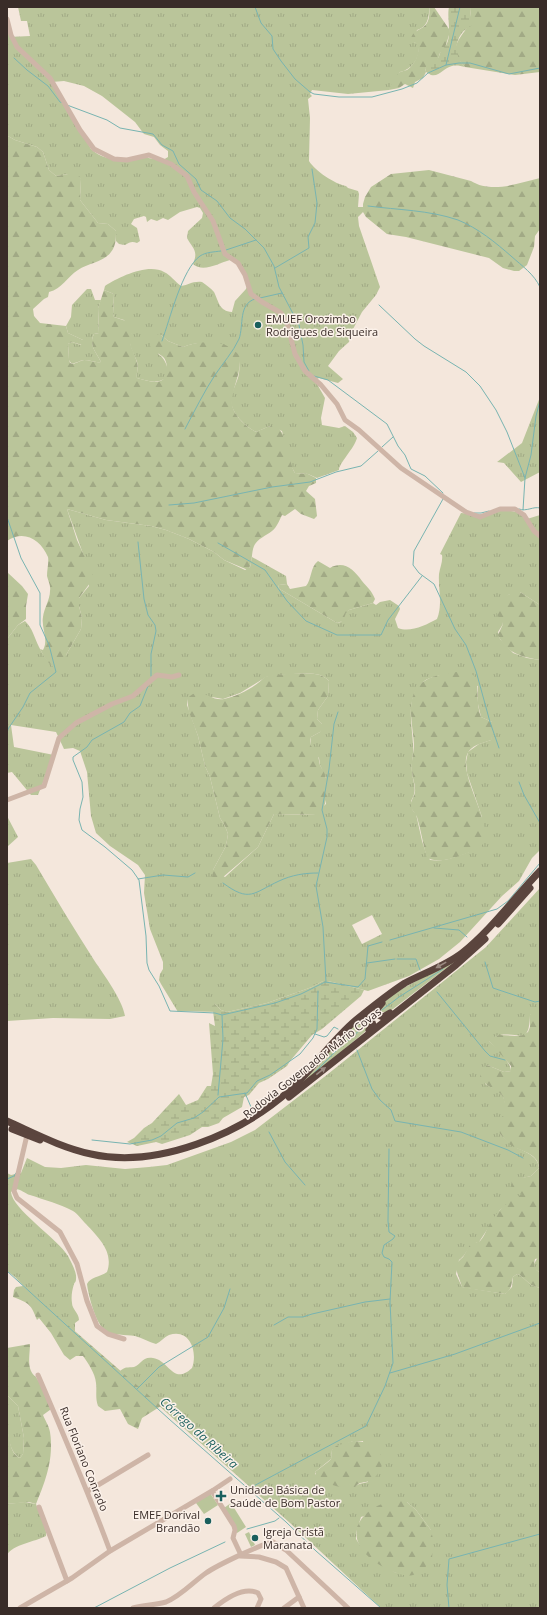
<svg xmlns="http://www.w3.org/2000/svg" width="547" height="1615" font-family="'Open Sans',sans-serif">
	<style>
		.grass { fill: url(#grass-tufts); fill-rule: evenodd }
		.forest { fill: url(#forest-firs) }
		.wetland { fill: url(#wetland-marsh) }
		.park { fill: #bac59a }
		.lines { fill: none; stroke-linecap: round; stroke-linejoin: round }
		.stream { stroke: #78b4b1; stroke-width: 1 }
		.minor { stroke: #ceb5a7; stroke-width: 5 }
		.highway { stroke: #5b453e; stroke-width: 7 }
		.oneway { fill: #9b8a82 }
		.poi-dot { fill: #1a5f5d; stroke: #fbf1e9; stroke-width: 1.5 }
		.labels { text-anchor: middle; stroke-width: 3; stroke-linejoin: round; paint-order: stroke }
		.poi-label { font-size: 11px; fill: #392c28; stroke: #fbf1e9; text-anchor: start }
		.street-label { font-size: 11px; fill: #392c28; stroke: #fbf1e9 }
		.water-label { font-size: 12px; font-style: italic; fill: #1a5f5d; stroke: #fbf1e9 }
	</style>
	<defs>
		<pattern id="grass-tufts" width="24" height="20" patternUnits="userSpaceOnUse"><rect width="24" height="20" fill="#bac59a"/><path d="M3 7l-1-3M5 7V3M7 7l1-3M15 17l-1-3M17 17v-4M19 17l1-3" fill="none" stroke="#a1a985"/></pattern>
		<pattern id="forest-firs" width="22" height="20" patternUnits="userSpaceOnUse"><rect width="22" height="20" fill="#bac59a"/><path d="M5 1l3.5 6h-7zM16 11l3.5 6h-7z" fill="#a1a985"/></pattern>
		<pattern id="wetland-marsh" width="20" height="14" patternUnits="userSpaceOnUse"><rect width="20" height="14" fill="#bac59a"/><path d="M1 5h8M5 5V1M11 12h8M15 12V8" fill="none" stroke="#a1a985"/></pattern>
	</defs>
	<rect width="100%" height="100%" fill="#f4e7dc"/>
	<g class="grass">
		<path d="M18 7H430C428 17 429 26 417 30L414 42 419 44C420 57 413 69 400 72L389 90 348 94 312 90 310 94 312 96 308 99 310 118 309 161C315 171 335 184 346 186L348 188 358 191 359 194 358 207H363V212L358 217 359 226 380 287 376 295 362 312 352 331 349 342 339 351 328 366 343 379 338 383 319 378 317 379V384L325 398 321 418 322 425 339 428 345 426 353 432 357 438C354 449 339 463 339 470L317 478 308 474 295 473 291 466 282 431 270 426 256 432C245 426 232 414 231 401 231 391 238 382 239 373 240 367 239 360 238 354 221 344 202 339 183 347L168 341 161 335 158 354C166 358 173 376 162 380 154 384 145 380 137 378 136 373 139 368 137 362 134 352 126 344 132 332L124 320 114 317 113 314 114 294 104 290 105 286C119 277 148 263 164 272 171 275 175 282 181 286 189 285 192 281 202 282 206 285 211 288 214 292 219 302 219 311 232 312L235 301 246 289 248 284 240 265 230 260C219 263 203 273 193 264 199 250 192 248 187 238L188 231 202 218 203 213 200 208 197 207 180 212 168 220 163 218 157 221 151 219 147 222 146 217 144 216 134 219 131 224 137 228 140 241 137 243C132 241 130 242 125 245L119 244 116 241V231L108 224 98 223 80 200 81 179 68 174 56 176 49 170 43 152 37 147 15 140 8 136 7 27 10 37 30 36 27 21H21ZM64 81 84 86 102 96 135 122 144 134 154 137 160 145 168 151V157L163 160C155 160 148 157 140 158 122 158 106 163 91 149L52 82Z"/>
		<path d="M87 289H91L95 300H101L98 308 99 333 94 334C88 345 97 353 101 362 95 363 90 360 84 360 78 361 76 364 71 363L69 360 68 344 72 342 81 345 83 340 68 333 66 326 71 317 72 305Z"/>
		<path d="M540 397V472L521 482 504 463 497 462 522 443Z"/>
		<path d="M67 509 106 520 151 526 166 530 189 539 214 552 224 560 245 570 250 567 252 557 286 576 287 584 279 585 278 588 337 623 341 622 346 612 349 610 373 603 376 605 380 602 390 600 399 606 400 609 395 619 398 628C410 633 426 625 437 619 443 604 438 590 439 574 440 567 443 562 442 555L440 554 461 513 484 515 497 511H511L517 512 527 519 540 515V605L520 592 508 595 502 622 503 624 498 632 500 639 513 653 527 658 540 660V850L532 858 519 881 502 896 460 942 439 959 409 976 368 991 328 981H323L312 987 267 1003 227 1012 221 1010 214 1003 219 1012 179 1011 178 1012 161 984 159 980 160 974 163 969V962L150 929 144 893 145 875 138 865 110 846 96 833 91 816 87 772 80 751 73 748 64 749 56 732 11 725 14 747 54 755 38 795H31L12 772 7 773V639L18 625 25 621C33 629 34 637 39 647 42 654 47 660 52 666L66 655 81 629 82 618 79 606V598L89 586 86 562ZM293 674C305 674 320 671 329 681L328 696 318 710 317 719 322 724 320 732 311 737 310 747 319 758 320 765 326 778V804L314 815 274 814 258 847 225 877 213 870 226 846 228 834 225 826 220 818 210 777 205 766 198 736 187 705V699L212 697 223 699 240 693 266 677 278 675ZM440 675 478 686V704L481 717 492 722 491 740 479 744 468 752 466 762 467 773 482 817 469 852C456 857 444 862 430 860L426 853 422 841 416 814 413 811 411 801C418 790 413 783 412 772 411 762 414 753 413 744 412 724 405 697 423 682 427 678 435 677 440 675ZM372 915 382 934 362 944 352 925Z"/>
		<path d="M7 816 18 837 7 847Z"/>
		<path d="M31 859 36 865C55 897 74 929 94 960 104 975 122 999 125 1016L110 1019 53 1018 7 1021V863Z"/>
		<path d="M540 888V1005L530 1015C529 1046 520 1032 500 1035 497 1035 493 1039 489 1041 496 1048 511 1062 511 1071L504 1072 487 1065 485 1084C490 1087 498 1089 501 1094 510 1103 502 1123 500 1134 505 1139 510 1144 517 1148 526 1152 538 1156 539 1168L531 1176 523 1178V1194L500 1210 479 1242C466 1245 469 1253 459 1260L456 1274 462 1287 505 1294 512 1287 513 1277 517 1274 520 1275 531 1285 540 1288V1608H381L290 1523 120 1371C126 1366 127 1368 134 1367 141 1365 142 1356 153 1358 169 1360 173 1386 192 1368 198 1352 190 1328 169 1335 164 1337 161 1342 156 1344 149 1342 142 1338 135 1336 125 1334 114 1337 105 1330 96 1325 88 1294 87 1284 90 1277 100 1277 107 1272 114 1252 99 1238 86 1224 82 1220 78 1214 73 1211 60 1204 45 1200 30 1195 23 1193 18 1185 11 1192 12 1209 58 1239 68 1256 71 1262 77 1272 76 1279 76 1282 75 1282 74 1284 72 1290 71 1297 72 1303 72 1309 79 1313 79 1320L75 1323V1332L30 1293 15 1277 7 1271V1173L11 1175 21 1173 27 1158 45 1167 61 1168 86 1165 125 1169 149 1167 167 1165 231 1142 255 1130 328 1074 486 947ZM353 1441H363L368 1482 359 1484 354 1487 339 1486 315 1474V1472L331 1459 332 1450ZM407 1502 416 1510 431 1530 412 1575 394 1572 361 1547 356 1539V1533L361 1517Z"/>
		<path d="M457 960 393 1009 387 1012H380C381 1010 380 1008 381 1006 388 993 442 968 457 960Z"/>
		<path d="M368 1020 370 1024 368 1029 332 1060 296 1088C303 1082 310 1075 316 1068 330 1051 345 1025 368 1020Z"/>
		<path d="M538 1257 540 1258V1273L535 1269 534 1264Z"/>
		<path d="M7 1395 18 1406 24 1438 23 1454 20 1458C4 1451 7 1409 7 1395Z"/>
		<path d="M25 1502 36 1504C39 1514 47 1525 46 1536 35 1542 13 1544 7 1555V1504Z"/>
		<path d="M249 1532 255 1545 251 1547 245 1534Z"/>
	</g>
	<g class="forest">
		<path d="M430 7H434L449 29V35L445 48 440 53 437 62 425 68 426 72 423 78 415 82 413 88 405 84 399 88 389 90C391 84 394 78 399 73 401 71 404 71 407 70 415 65 419 53 419 45L414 42 411 38C414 29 423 30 427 23 430 18 429 12 430 7Z"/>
		<path d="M470 7H540V72L515 75 465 67C442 43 469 36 471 16 471 14 470 10 470 7Z"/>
		<path d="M7 132 8 136 15 140 37 147 43 152 49 170 56 176 68 174H78L81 179 80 200 98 223 108 224 116 231C116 238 116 246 111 252 104 262 88 263 78 270 67 277 62 289 49 292L48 297 44 299 33 309 34 316 40 323 66 326 68 333 83 340 84 343 82 345 72 342 68 344 69 359 70 363C76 365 78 361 84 360 90 360 94 363 101 362 97 353 88 345 94 334L99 333 98 308 104 290 114 294 113 314 114 317 129 322 133 330C127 348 133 346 137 363 139 368 136 373 137 378 149 381 165 388 167 370 167 364 166 359 162 356 158 353 154 352 150 350L151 344 158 334 161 335 168 341 183 347C194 342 210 341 222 344 228 345 233 351 239 354L240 356C239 362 240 369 238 375 236 383 233 390 232 399 230 413 245 426 256 432 261 430 266 427 271 426 289 426 287 461 295 473L308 474 316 478V483L309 486 306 491 315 499 317 516 314 519 301 514 295 509 285 516 282 515C279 521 277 527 272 531 266 536 258 538 254 546 251 553 253 563 248 570L224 560 214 552 189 539 166 530 151 526 106 520 67 509 77 540 92 573 93 579 79 598V606L82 618 81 629 66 655 64 668 60 670C50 668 44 657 40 649L43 650C49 640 41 628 43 617 44 608 50 600 50 591 51 585 48 581 47 576 47 570 49 562 48 557 41 540 24 529 7 541Z"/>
		<path d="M429 170 471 181C492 194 518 183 540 178V229L535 236 534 247 527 265 519 271H514L503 268 489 258 406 237 387 234 366 217 363 212V204L365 197 371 187 391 174Z"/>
		<path d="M318 561 330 568C344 560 354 570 362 581 367 587 372 591 375 599L373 603 349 610 346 613 343 621 337 623 278 588 279 585 287 584 290 589 306 586C312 579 310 567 318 561Z"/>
		<path d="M7 572 22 586 28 594 26 606V619L18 625 7 639Z"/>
		<path d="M514 592H520L540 605V660C522 657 507 654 498 635L503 624C501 621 498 617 497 613 493 602 506 596 514 592Z"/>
		<path d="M466 671 476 677C479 690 476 704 481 717L492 722C493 729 493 734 491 740 484 743 474 744 469 751 454 771 497 827 482 845 477 850 467 853 460 856 450 859 438 863 427 858 423 845 421 830 417 817 415 813 412 811 411 806 410 800 416 796 415 789 415 783 412 777 412 771 411 763 413 755 414 747 414 729 406 706 416 689 426 674 450 673 466 671Z"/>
		<path d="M293 674C305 674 320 671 329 681L328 696 318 710 317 719 322 724 323 728 320 732 311 737C308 747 314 748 318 756 319 759 319 762 320 765 321 767 322 769 323 770 330 783 328 805 319 815L274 814 258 847 215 884 212 878 213 870 226 846 228 834 225 826 220 818 210 777 205 766 198 736 189 712 187 699C199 684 211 702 224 699 235 697 249 690 258 683 261 681 262 679 265 677 274 674 284 674 293 674Z"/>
		<path d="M540 1005V1258L535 1259C533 1266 535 1269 540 1273V1288L531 1285 520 1275 517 1274 513 1277C511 1285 512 1289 505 1294L465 1288 462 1287 455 1266C457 1262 460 1260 463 1257 466 1253 467 1248 471 1244 474 1242 477 1243 480 1241 485 1236 486 1230 489 1225 496 1212 509 1200 522 1194L514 1191 511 1186 512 1180 531 1176 539 1168C538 1154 524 1152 514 1147 508 1144 504 1138 500 1134L498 1120 503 1116C509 1088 496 1095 480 1079L481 1069 487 1065 504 1072 511 1071V1066L489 1041V1039L499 1035 517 1036 523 1035 528 1032 530 1027V1015L534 1007Z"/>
		<path d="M23 1286 161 1406 142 1418 138 1429 128 1424 120 1409 105 1411 98 1406C95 1398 97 1391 96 1383 95 1373 88 1363 83 1356H76L70 1360 64 1355 51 1333 39 1318 37 1320C31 1304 29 1303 13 1297L14 1290 16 1287Z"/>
		<path d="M30 1344C30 1355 26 1370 36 1377L54 1407 43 1415C45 1420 49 1426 50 1432 54 1458 46 1480 36 1504L29 1502 7 1504V1430C11 1439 9 1453 20 1458L23 1454 24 1438 18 1406 7 1395V1348Z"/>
		<path d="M353 1441C374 1440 394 1459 374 1478 369 1482 365 1482 360 1483 357 1484 357 1486 355 1487 345 1490 328 1484 318 1480L315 1472 328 1462 331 1459 332 1450 336 1446Z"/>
		<path d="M392 1500H402L407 1502 416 1510 431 1530 433 1539 432 1560C427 1566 420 1573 413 1575 406 1577 396 1573 389 1570 346 1550 344 1515 392 1500Z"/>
	</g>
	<g class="wetland">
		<path d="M449 7H470L471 17 474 22C471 27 465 29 462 33 453 45 456 57 465 67 461 66 456 65 452 66 443 68 440 77 431 75L426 72 425 68C432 58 436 69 441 50 455 42 446 20 449 7Z"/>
		<path d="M323 981H328L364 990 361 996 322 1029 312 1035 290 1061 287 1066 268 1079 259 1083 249 1095 244 1097 242 1107 223 1118 219 1123 208 1127H202L190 1135 162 1144 156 1142 137 1146 127 1142 134 1138 144 1128 152 1123 179 1094 186 1105 198 1100 207 1086H211L213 1074 209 1023 215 1026 213 1011H216L211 1008 214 1003 221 1010 227 1012 267 1003 312 987Z"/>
	</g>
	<g class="park">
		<path d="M210 1493 218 1505 204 1514 196 1503Z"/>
		<path d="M231 1503 246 1527 237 1533 224 1508Z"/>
	</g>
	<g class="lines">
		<g class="stream">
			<path d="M255 7 261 23 272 36 273 49 281 61 295 79 310 92 314 94 339 97H372L402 89 417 83 428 73 446 65 459 63H470L509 74 540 68"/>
			<path d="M14 58 27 70 48 86 60 102 63 103"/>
			<path d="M446 65 460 7"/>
			<path d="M67 105 107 120 120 128 153 134 162 145 173 151 179 164 196 179 201 190 217 201 230 218 245 229 264 248 274 266 279 287 299 325 303 345 304 362 309 371"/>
			<path d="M368 206C398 210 429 210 458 220 478 228 496 243 511 256 522 266 534 274 540 287"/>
			<path d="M226 250 256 240"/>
			<path d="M275 268 309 248 308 237 315 223 317 203 312 169"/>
			<path d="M260 298 282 293"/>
			<path d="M379 305 415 339 424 346 466 372 480 386 496 410 507 432 525 478"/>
			<path d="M162 341C170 319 182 269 200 256 206 252 214 252 221 251"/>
			<path d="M314 376 328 380 387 424 398 446 405 455 411 469 425 476 443 493"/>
			<path d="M185 429C195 410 204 392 215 375 223 363 233 352 239 339 244 325 238 304 255 299"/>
			<path d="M382 447 393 437"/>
			<path d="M443 499 414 551 413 565 419 573 434 584 455 629 466 645 476 671 490 722 499 748"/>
			<path d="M169 505 194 503 272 487 310 482 336 472 361 466 378 451"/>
			<path d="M519 509C527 512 533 506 540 508"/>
			<path d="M523 510 525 478 531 455 536 416 540 401"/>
			<path d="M474 513H481L489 511"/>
			<path d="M7 517 21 558 40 593V625L49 645 56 672 30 693 23 707 8 729 7 734"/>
			<path d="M138 542 144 599 148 615 155 625 156 631 151 654V676"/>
			<path d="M218 543 265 570 287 601 306 621 337 635H381L388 620 422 576"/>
			<path d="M148 686 140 706 130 713 124 722 92 740 87 747 73 757V760L82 782 83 797 80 809 79 820 82 830 105 847 132 870 139 880 146 936 147 963 149 970 159 986 170 1011 215 1013 222 1015 275 1003 301 994 325 982 358 987 365 979 368 946 382 942"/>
			<path d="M519 782 524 795 540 823"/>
			<path d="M138 879 163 875 188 877 195 873"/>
			<path d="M223 883C250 903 253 893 279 881 292 875 304 873 318 873"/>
			<path d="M434 928 459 930 467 937"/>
			<path d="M390 940 497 909 508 901 540 863"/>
			<path d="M397 959H416L420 970"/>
			<path d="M485 962 493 988 535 1002 540 1001"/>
			<path d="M367 963 395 959"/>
			<path d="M326 982 323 927 316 886 327 837V829L322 810 329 769 334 724 338 712"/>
			<path d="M437 992 485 1051 490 1056 505 1060"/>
			<path d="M382 1010 399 997 443 969"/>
			<path d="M315 1034 324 1037 327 1036 334 1027 338 1029"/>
			<path d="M357 1050 372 1089 380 1100 391 1110 395 1121 461 1132 508 1150 523 1158"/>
			<path d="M314 1073 337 1050 368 1023"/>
			<path d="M245 1093 251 1107"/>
			<path d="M218 1095 223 1039 222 1015"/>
			<path d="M269 1132 285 1162 305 1185"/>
			<path d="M92 1140 130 1144 152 1140 161 1136 177 1123 194 1118 203 1112 219 1097 247 1093 257 1081 270 1075 300 1054 313 1038 317 1029 318 991"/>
			<path d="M7 1179 14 1176 16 1173"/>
			<path d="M7 1271 169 1419 286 1522 316 1551 381 1608"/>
			<path d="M274 1325 288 1317H303L312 1314 365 1302 390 1299"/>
			<path d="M390 1373 455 1354 540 1323"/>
			<path d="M137 1389 159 1367 208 1337 224 1308 230 1289"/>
			<path d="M248 1489 366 1426 385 1386 393 1363 390 1302 392 1262 389 1259 384 1257 382 1253 384 1245 393 1239 395 1236 389 1232 388 1221 389 1149"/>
			<path d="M247 1529 275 1521 279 1518"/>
			<path d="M94 1608 170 1568 225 1542"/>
			<path d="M449 1608 447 1585 449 1559 540 1534"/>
		</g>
		<g class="minor">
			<path d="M7 19 11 35 17 47 50 78 80 130 94 149 114 159 127 160 149 155 171 164 187 176 194 192 213 221 225 254 238 263 245 275 251 294 262 302 281 313 287 323 295 354 305 371 321 385 337 404 345 420 359 430 401 468 466 512 480 517 500 509H515L524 515 534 531 540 536"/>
			<path d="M7 800 44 786 59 738 76 723 112 704 133 696 157 675 172 677 179 675"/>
			<path d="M27 1135 14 1191 17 1198 60 1232 77 1264 87 1301 97 1326 108 1334 124 1339"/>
			<path d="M38 1375C63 1433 88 1491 110 1551"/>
			<path d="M88 1491 148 1455"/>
			<path d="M212 1491 234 1526 235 1530 233 1538 241 1555"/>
			<path d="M39 1507 67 1581"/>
			<path d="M240 1556 259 1557 276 1562 286 1568 304 1608"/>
			<path d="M20 1608 72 1578 110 1551 212 1491 230 1479"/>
			<path d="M133 1608C144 1605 156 1605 166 1602 181 1596 193 1582 206 1573 216 1566 261 1544 273 1542L286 1550 348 1608"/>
			<path d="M214 1608C225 1599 244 1586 258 1593L261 1599 257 1608"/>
			<path d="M284 1608 299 1597"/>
		</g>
		<g class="highway">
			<path d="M498 924 530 888"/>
			<path d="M382 1003 377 1009 378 1015 383 1017 390 1013"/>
			<path d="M360 1021 366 1018 371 1019 373 1025 369 1030"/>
			<path d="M289 1097 456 965 485 939"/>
			<path d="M7 1121C34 1133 62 1148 91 1154 157 1169 241 1134 290 1090 314 1068 331 1041 356 1020 372 1007 388 994 405 983 424 973 445 966 462 953 491 930 514 898 540 871"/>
			<path d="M12 1129 40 1140"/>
		</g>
	</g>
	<defs><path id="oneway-solid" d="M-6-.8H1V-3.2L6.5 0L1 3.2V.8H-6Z"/></defs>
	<g class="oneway">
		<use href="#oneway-solid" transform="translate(441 965) rotate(151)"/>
		<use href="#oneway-solid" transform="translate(321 1071) rotate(-38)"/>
	</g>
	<g class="poi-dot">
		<circle cx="258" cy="325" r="4"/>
		<path d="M219 1490h4v4h4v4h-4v4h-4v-4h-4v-4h4z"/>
		<circle cx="208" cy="1521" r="4"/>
		<circle cx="255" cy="1538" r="4"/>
	</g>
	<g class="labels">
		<g class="poi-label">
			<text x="266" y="323">EMUEF Orozimbo<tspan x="266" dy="13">Rodrigues de Siqueira</tspan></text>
			<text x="230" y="1494">Unidade Básica de<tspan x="230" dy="13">Saúde de Bom Pastor</tspan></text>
			<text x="200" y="1519" text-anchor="end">EMEF Dorival<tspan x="200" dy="13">Brandão</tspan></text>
			<text x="263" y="1536">Igreja Cristã<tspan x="263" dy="13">Maranata</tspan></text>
		</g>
		<g class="street-label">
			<text transform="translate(312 1063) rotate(-38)" y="4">Rodovia Governador Mário Covas</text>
			<text transform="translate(84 1459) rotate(68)" y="4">Rua Floriano Conrado</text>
		</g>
		<g class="water-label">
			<text transform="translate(199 1433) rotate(42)" y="4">Córrego da Ribeira</text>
		</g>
	</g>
	<rect width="547" height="1615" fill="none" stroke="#392c28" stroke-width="16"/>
</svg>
